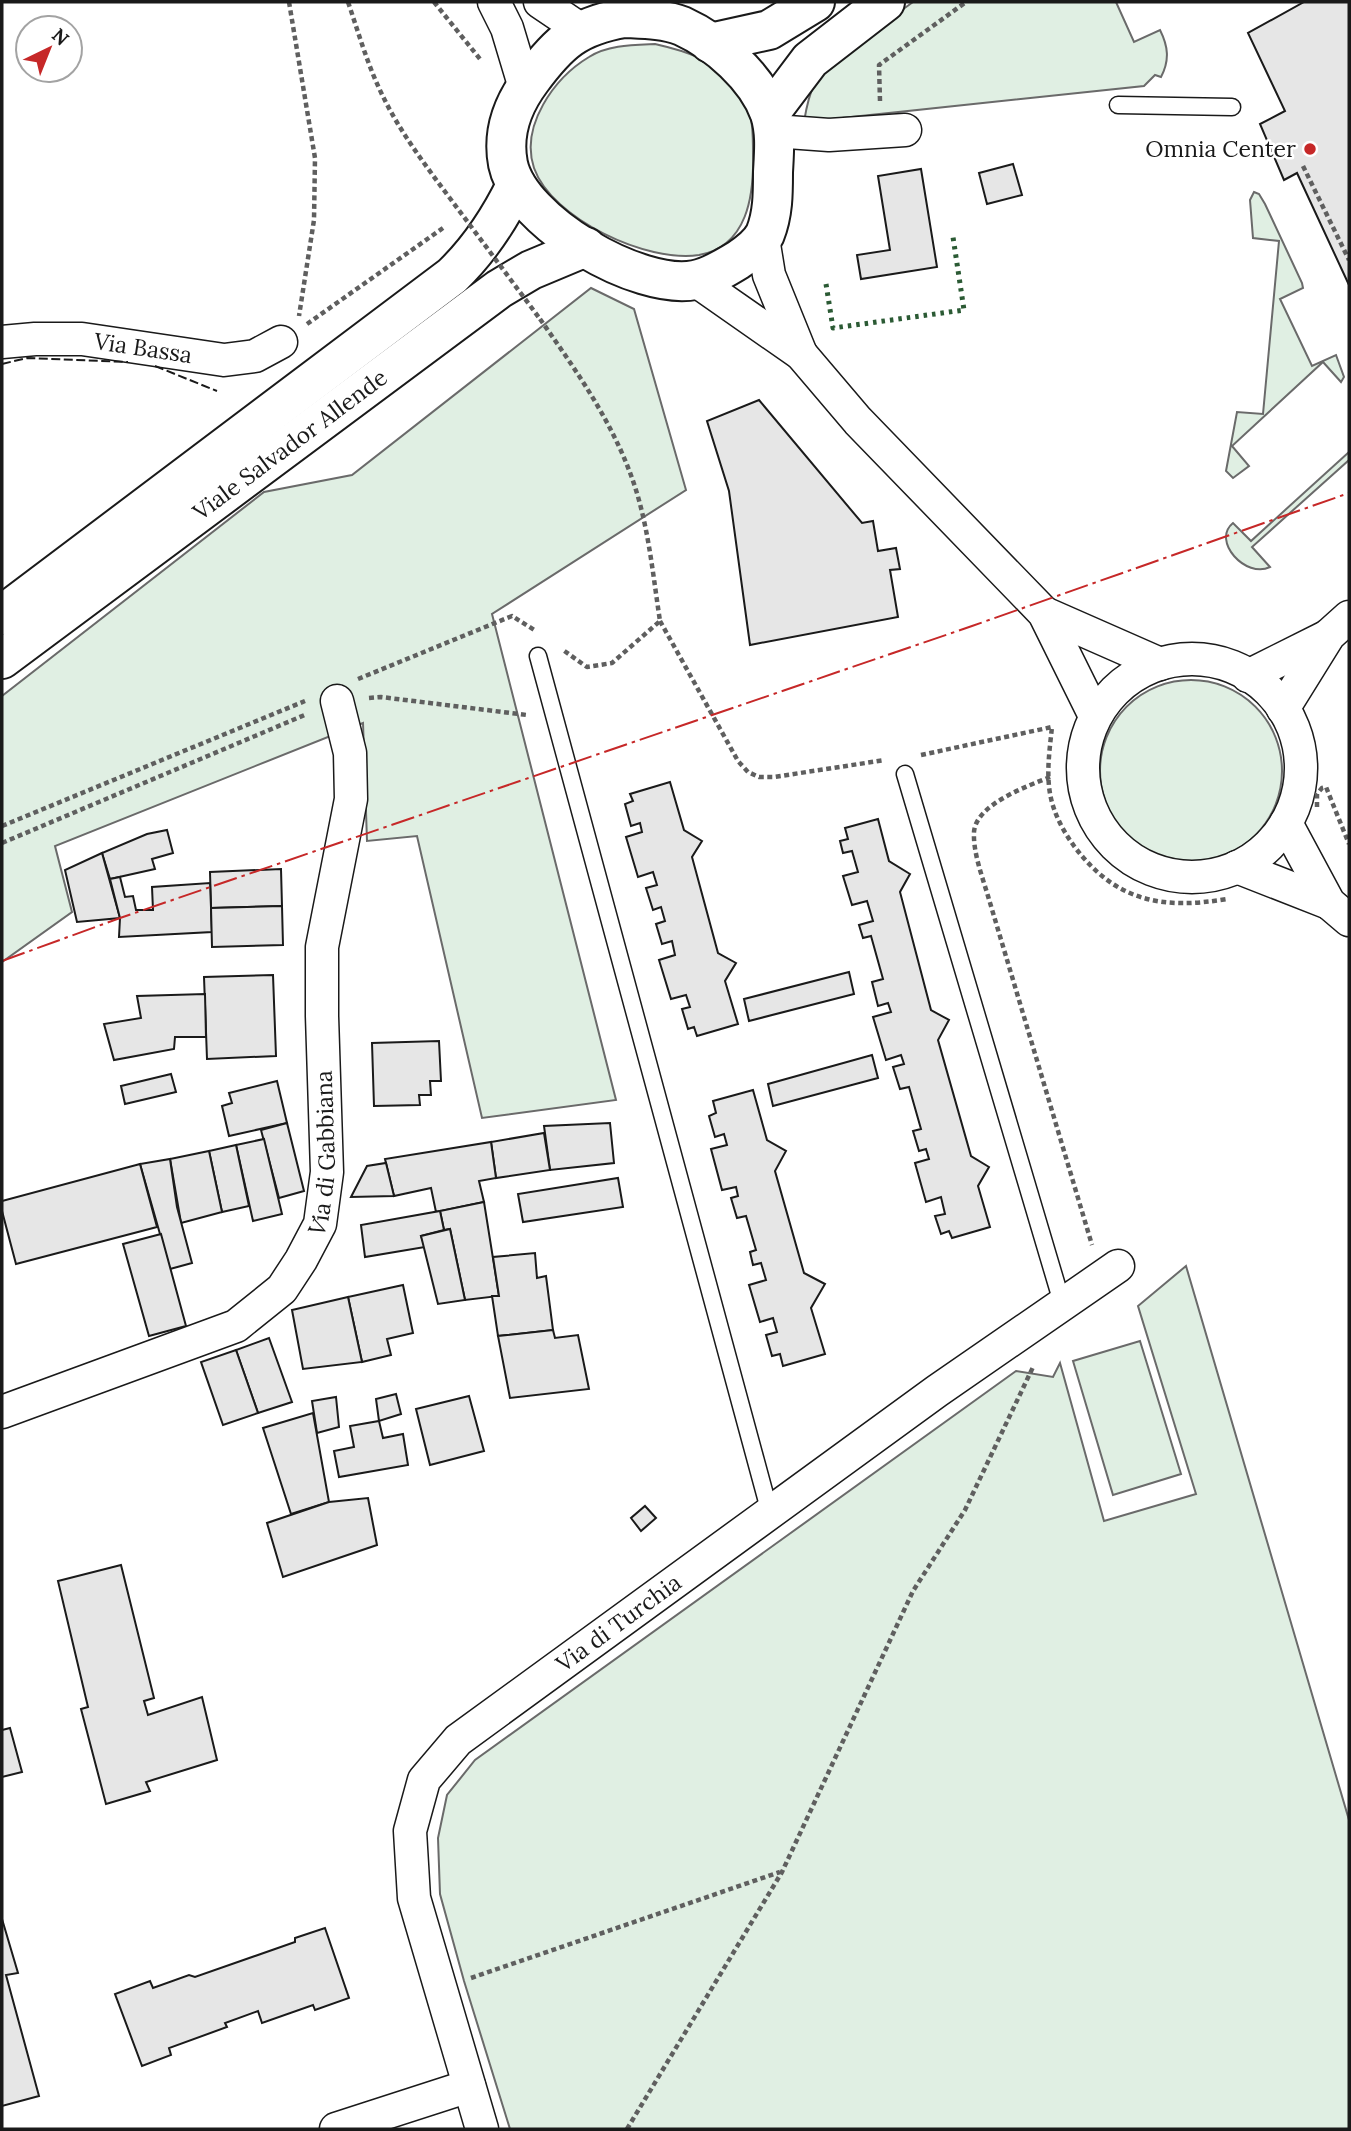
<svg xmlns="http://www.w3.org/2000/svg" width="1351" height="2131" font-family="Lora,serif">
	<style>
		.green { fill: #e0efe3; stroke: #6a6a6a; stroke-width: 2 }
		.building { fill: #e6e6e6; stroke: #1a1a1a; stroke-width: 2 }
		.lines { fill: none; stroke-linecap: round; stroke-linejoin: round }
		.lane-casing { stroke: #1a1a1a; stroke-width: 19 }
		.street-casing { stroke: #1a1a1a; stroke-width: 35 }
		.secondary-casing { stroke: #1a1a1a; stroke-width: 42 }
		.path { stroke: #5f5f5f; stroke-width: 4.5; stroke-dasharray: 5 3.5; stroke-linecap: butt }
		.lane { stroke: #fff; stroke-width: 16 }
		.street { stroke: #fff; stroke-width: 32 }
		.secondary { stroke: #fff; stroke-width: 38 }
		.path-bridge { stroke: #5f5f5f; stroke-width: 4.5; stroke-dasharray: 5 3.5; stroke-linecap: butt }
		.hedge { stroke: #2b5a34; stroke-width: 5; stroke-dasharray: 3.5 5; stroke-linecap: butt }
		.fence { stroke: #1a1a1a; stroke-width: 2; stroke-dasharray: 9 3.5; stroke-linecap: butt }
		.power { stroke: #c62828; stroke-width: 2; stroke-dasharray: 24 5 3.5 5; stroke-linecap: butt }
		.poi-dot { fill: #c62828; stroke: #fff; stroke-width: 2.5 }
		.labels { text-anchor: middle; stroke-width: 5; stroke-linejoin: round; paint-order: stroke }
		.poi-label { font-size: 23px; fill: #1a1a1a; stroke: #fff; text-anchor: end }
		.street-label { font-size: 23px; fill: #1a1a1a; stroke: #fff }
	</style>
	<rect width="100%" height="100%" fill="#fff"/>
	<g class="green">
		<path d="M913 2H1116L1134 42 1160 30C1168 46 1170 60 1161 77L1155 75 1144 86 804 122C806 110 808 97 814 85 829 56 885 23 913 2Z"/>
		<path d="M655 44C690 52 708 58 733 85 737 90 743 96 746 102 753 117 753 137 753 154 754 195 748 246 699 255 647 263 552 219 534 168 520 126 554 78 589 57 608 45 633 45 655 44Z"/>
		<path d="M1254 192 1259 194 1265 204 1302 283 1303 288 1280 299 1312 366 1336 355 1344 377 1341 382 1323 362 1232 446 1249 466 1233 478 1226 471 1237 412 1263 414 1279 241 1253 238 1250 200Z"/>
		<path d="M591 288 634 309 686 490 492 614 616 1100 482 1118 417 836 367 841 363 723 55 846 72 912 2 962V696L264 492 352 475Z"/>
		<path d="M1349 452V460L1252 547 1270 567C1246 579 1211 541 1233 523L1251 541Z"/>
		<circle cx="1191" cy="771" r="91"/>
		<path d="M1186 1266 1349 1820V2129H510L464 1981 440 1894 438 1838 447 1795 475 1760 1016 1371 1053 1377 1060 1363 1104 1521 1196 1494 1138 1306Z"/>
		<path d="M1140 1341 1181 1474 1113 1495 1073 1361Z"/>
	</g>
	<g class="building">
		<path d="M1304 2H1349V285L1297 173 1284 180 1260 124 1285 111 1248 33Z"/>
		<path d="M1013 164 1022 195 987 204 979 173Z"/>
		<path d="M921 169 937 267 861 279 857 255 890 250 878 176Z"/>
		<path d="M759 400 862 523 873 521 878 551 896 548 900 569 890 570 898 617 750 645 729 491 707 421Z"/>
		<path d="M670 782 684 830 702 841 692 857 718 953 736 963 725 981 738 1024 697 1036 694 1027 688 1029 682 1009 690 1007 686 995 671 999 659 960 675 955 672 941 662 944 656 924 665 921 661 907 653 910 646 888 657 885 653 872 638 877 626 837 642 832 640 823 631 826 625 804 633 801 630 794Z"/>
		<path d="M878 819 889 861 910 874 900 892 931 1010 949 1020 938 1040 971 1156 989 1167 978 1186 990 1227 952 1238 949 1231 941 1234 935 1216 945 1214 941 1197 926 1202 915 1163 929 1159 926 1149 919 1151 913 1131 921 1129 909 1087 900 1089 893 1067 904 1064 901 1055 886 1060 873 1017 891 1012 888 1003 878 1006 872 982 883 979 871 936 863 938 859 925 873 921 867 901 852 905 843 876 858 872 852 851 843 853 840 841 848 839 845 828Z"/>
		<path d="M167 830 173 853 152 859 155 869 110 879 102 853 147 834Z"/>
		<path d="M102 853 120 918 77 922 65 870Z"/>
		<path d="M281 869 282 906 211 908 210 872Z"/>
		<path d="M120 877 125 897 133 896 136 910H153L152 887 210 883 212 932 119 937 120 918 110 879Z"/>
		<path d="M282 906 283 945 212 947 211 908Z"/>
		<path d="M849 972 854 994 749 1021 744 999Z"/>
		<path d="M273 975 276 1056 207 1059 204 977Z"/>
		<path d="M205 994 206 1037H175L174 1049 114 1060 104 1024 141 1018 137 996Z"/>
		<path d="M439 1041 441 1081H430L431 1095H419L420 1105 374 1106 372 1043Z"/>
		<path d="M872 1055 878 1078 773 1106 768 1084Z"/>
		<path d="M171 1074 176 1092 125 1104 121 1086Z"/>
		<path d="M277 1081 287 1123 229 1136 222 1106 232 1103 229 1093Z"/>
		<path d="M753 1090 767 1140 786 1151 775 1171 804 1273 825 1284 811 1308 825 1354 783 1366 780 1354 772 1356 766 1335 777 1332 773 1318 760 1322 749 1285 766 1280 761 1263 753 1265 750 1252 756 1250 746 1216 737 1218 731 1198 738 1196 736 1187 722 1190 711 1149 727 1145 724 1134 715 1137 709 1116 716 1113 713 1101Z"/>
		<path d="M287 1123 304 1191 279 1198 261 1130Z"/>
		<path d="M610 1123 614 1163 550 1170 544 1126Z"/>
		<path d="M544 1133 550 1170 496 1178 491 1142Z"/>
		<path d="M264 1139 282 1214 253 1221 236 1145Z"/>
		<path d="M491 1142 496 1178 479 1181 484 1202 436 1212 431 1188 394 1196 385 1159Z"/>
		<path d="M236 1145 249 1206 222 1212 209 1151Z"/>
		<path d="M209 1151 222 1212 181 1223 170 1159Z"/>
		<path d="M170 1159 177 1207 192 1263 170 1269 140 1164Z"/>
		<path d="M386 1163 394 1196 351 1197 367 1166Z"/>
		<path d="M140 1164 157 1227 16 1264 2 1211V1201Z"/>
		<path d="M618 1178 623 1207 523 1222 518 1194Z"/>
		<path d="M484 1202 499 1296 465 1300 450 1229 444 1230 440 1211Z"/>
		<path d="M440 1211 444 1230 421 1236 425 1247 365 1257 361 1225Z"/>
		<path d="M450 1229 465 1300 438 1304 421 1236Z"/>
		<path d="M161 1234 186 1326 149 1336 123 1244Z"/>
		<path d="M535 1253 537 1278 546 1276 553 1330 498 1336 492 1296H499L493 1257Z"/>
		<path d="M403 1285 413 1333 387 1339 391 1355 362 1362 348 1297Z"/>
		<path d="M348 1297 362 1362 303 1369 292 1310Z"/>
		<path d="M553 1330 555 1338 578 1335 589 1389 510 1398 498 1336Z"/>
		<path d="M269 1338 292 1402 258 1413 236 1350Z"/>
		<path d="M236 1350 258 1413 223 1425 201 1362Z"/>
		<path d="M396 1394 401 1414 379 1421 376 1399Z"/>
		<path d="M469 1396 484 1451 430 1465 416 1409Z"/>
		<path d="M336 1397 339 1427 317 1433 312 1401Z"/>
		<path d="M313 1413 329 1502 291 1514 263 1428Z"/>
		<path d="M379 1421 383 1438 403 1434 408 1465 339 1477 334 1451 354 1447 350 1426Z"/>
		<path d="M368 1498 377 1545 283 1577 267 1523 329 1502Z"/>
		<path d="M645 1506 656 1518 641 1531 631 1518Z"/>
		<path d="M121 1565 154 1698 144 1701 148 1715 202 1697 217 1760 146 1782 150 1791 106 1804 81 1709 88 1707 58 1581Z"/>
		<path d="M10 1728 22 1772 2 1777V1730Z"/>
		<path d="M2 1919 18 1973 6 1975 39 2096 2 2106Z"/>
		<path d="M325 1928 349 1998 315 2010 313 2005 262 2023 258 2011 225 2023 227 2027 169 2048 171 2055 142 2066 115 1994 150 1981 153 1988 189 1975 195 1977 295 1942V1938Z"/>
	</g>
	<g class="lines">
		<g class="lane-casing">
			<g id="lane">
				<path d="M1118 105 1232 107"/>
				<path d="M538 656 770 1513"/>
				<path d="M905 774 1063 1306"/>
			</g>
		</g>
		<g class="street-casing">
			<g id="street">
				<path d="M494 2 507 28 525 88"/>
				<path d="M540 2 580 29"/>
				<path d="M774 131 829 135 905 130"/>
				<path d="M763 238 769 275 801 354"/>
				<path d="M695 280 801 354 858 421 1044 613 1095 716"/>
				<path id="s1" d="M2 342 35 339H82L224 360 255 356 281 342"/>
				<path d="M1044 613 1160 664"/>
				<circle cx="1192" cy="768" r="109"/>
				<path d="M1248 676 1328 636"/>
				<path d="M1283 709 1329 635 1349 617"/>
				<path d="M1286 823 1329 903 1349 920"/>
				<path d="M1237 867 1329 903"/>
				<path id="s2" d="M2 1412 236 1326 282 1289 301 1260 320 1224 327 1172 322 1016V947L351 799 350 753 337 701"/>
				<path d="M336 2129 469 2086"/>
				<path id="s3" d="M482 2129 414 1898 410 1831 424 1780 458 1740 937 1391 1118 1266"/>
			</g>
		</g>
		<g class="secondary-casing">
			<g id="secondary">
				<path d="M624 18C643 19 664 19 682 26 717 42 757 77 770 114 776 133 774 153 773 172 773 194 773 214 765 234 760 244 747 254 738 260 725 268 710 277 695 280 639 291 520 222 508 164 502 133 513 104 531 80 559 42 577 26 624 18Z"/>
				<path d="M710 43 769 30 815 2"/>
				<path d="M770 113 810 60 885 2"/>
				<path d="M2 615 452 276C480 249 499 220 516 185"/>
				<path id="s4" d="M2 659 499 289 531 270 586 247"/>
			</g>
		</g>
		<g class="path">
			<path d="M289 2 315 158 314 220 299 316"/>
			<path d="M348 2C358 31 366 60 379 88 397 128 423 162 449 197"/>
			<path d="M434 2 480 59"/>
			<path d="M880 101 879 65 966 2"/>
			<path d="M1303 166 1349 260"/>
			<path d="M540 319C580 376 622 435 640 504 650 542 654 582 660 621L612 663 587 667 563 650"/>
			<path d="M307 324 443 228"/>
			<path d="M660 621 738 761 748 772 759 777H774L885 760"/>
			<path d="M358 679 512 616 536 631"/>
			<path d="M369 698 381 697 527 715"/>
			<path d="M921 755 1052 727C1050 746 1047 767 1049 786 1051 808 1061 828 1074 846 1115 901 1161 910 1227 899"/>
			<path d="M1050 777C1028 786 976 804 974 832 973 852 982 876 988 896L1092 1245"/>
			<path d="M1317 807V794L1322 788 1326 787 1349 844"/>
			<path d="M2 826 305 701"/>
			<path d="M2 843 307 714"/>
			<path d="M471 1978 780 1872"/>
			<path d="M627 2129 782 1872 913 1591 965 1510 1034 1365"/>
		</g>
		<use href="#lane" class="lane"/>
		<use href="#street" class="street"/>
		<use href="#secondary" class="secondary"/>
		<path class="path-bridge" d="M449 197 540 319"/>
		<path class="hedge" d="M826 284 833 328 964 310 953 237"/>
		<g class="fence">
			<path d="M2 364 27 358 128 362"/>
			<path d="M155 366 217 391"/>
		</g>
		<path class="power" d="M2 961 120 918 972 626 1349 493"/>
	</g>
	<circle class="poi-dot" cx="1310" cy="149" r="7"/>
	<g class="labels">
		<g class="poi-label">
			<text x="1296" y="157">Omnia Center</text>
		</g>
		<g class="street-label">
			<text dy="8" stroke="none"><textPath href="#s1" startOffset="142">Via Bassa</textPath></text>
			<text dy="8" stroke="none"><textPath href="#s4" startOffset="359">Viale Salvador Allende</textPath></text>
			<text dy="8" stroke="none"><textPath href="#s2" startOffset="455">Via di Gabbiana</textPath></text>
			<text dy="8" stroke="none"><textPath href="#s3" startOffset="612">Via di Turchia</textPath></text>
		</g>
	</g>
	<rect width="1351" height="2131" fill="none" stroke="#1a1a1a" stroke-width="7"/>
	<g transform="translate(49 49) rotate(43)"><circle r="33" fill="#ffffff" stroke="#a3a3a3" stroke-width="2"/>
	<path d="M0-5L12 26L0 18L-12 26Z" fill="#c62828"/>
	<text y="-10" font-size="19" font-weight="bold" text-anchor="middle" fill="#1a1a1a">N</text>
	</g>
</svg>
